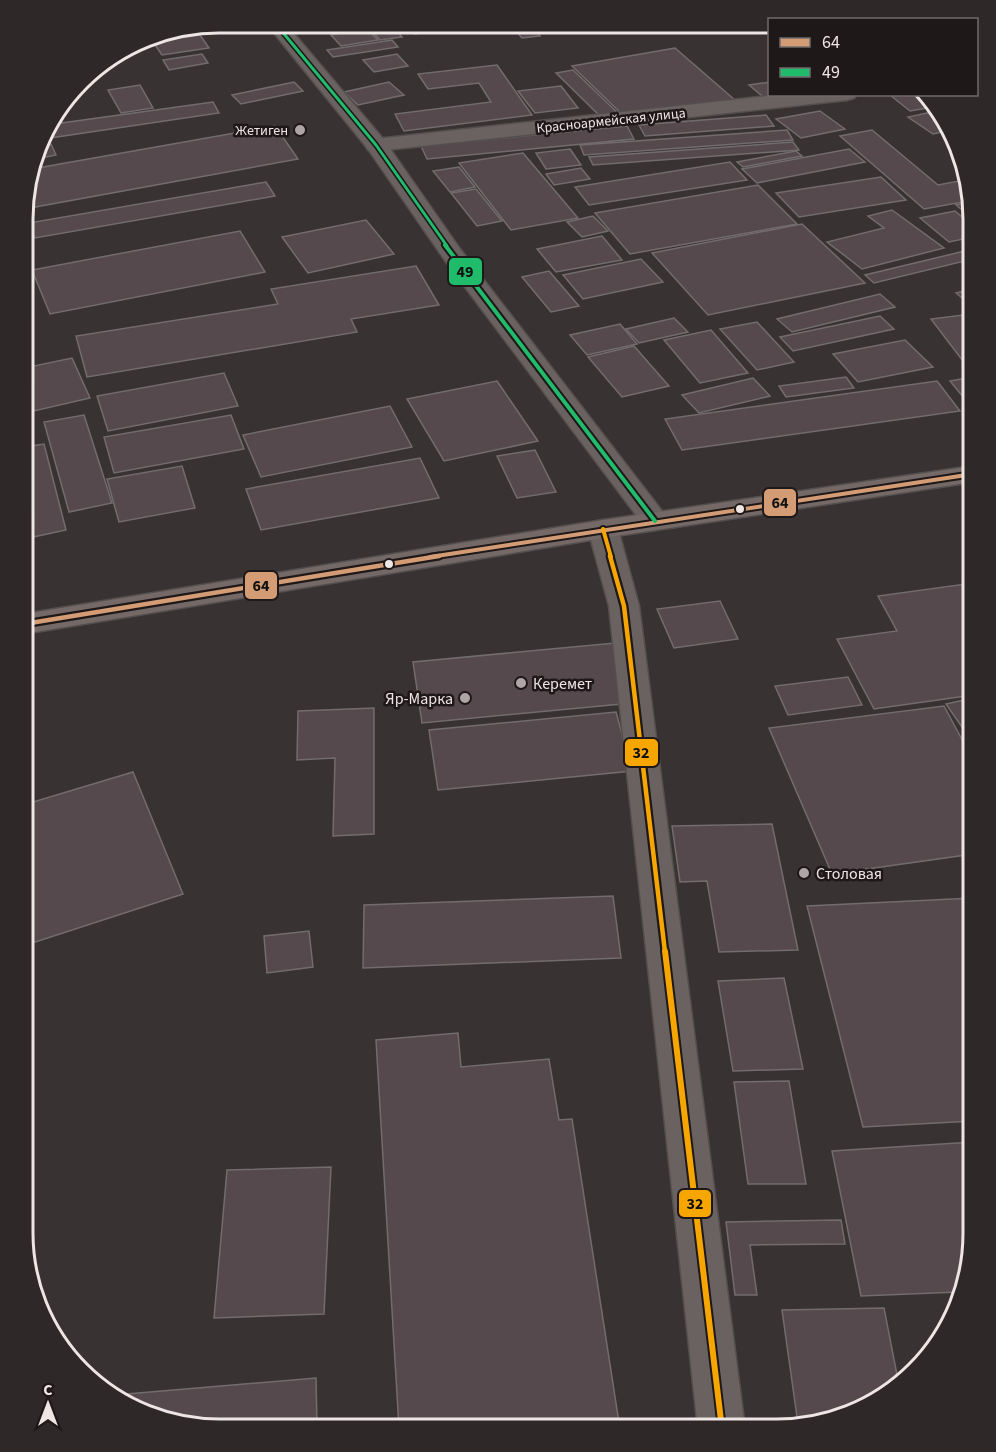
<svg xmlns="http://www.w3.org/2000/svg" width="996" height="1452" font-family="'Source Sans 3',sans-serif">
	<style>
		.building { fill: #56494e; stroke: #726c6d; stroke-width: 1.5 }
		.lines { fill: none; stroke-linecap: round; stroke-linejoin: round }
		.minor-casing { stroke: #544f4f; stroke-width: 3 }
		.tertiary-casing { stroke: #544f4f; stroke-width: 3 }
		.trunk-casing { stroke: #544f4f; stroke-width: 3 }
		.minor { fill: #6a6260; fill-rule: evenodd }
		.tertiary { fill: #6a6260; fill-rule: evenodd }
		.trunk { fill: #746966; fill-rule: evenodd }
		.bus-1-far1-casing { stroke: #1e1819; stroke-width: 8 }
		.bus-1-casing { stroke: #1e1819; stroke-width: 9 }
		.bus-2-far1-casing { stroke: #1e1819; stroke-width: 6 }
		.bus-2-casing { stroke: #1e1819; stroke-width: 8 }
		.bus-3-far2-casing { stroke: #1e1819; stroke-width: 8 }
		.bus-3-far1-casing { stroke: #1e1819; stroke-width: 9 }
		.bus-3-casing { stroke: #1e1819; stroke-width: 10 }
		.bus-1-far1 { stroke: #d39c74; stroke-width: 4 }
		.bus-1 { stroke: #d39c74; stroke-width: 4.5 }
		.bus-2-far1 { stroke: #20bc6c; stroke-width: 3 }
		.bus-2 { stroke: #20bc6c; stroke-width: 4 }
		.bus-3-far2 { stroke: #f7a600; stroke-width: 4 }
		.bus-3-far1 { stroke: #f7a600; stroke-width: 4.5 }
		.bus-3 { stroke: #f7a600; stroke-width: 6 }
		.poi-dot { fill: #aea6a6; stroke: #1e1819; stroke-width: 2 }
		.bus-dot { fill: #eee5e5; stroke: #1e1819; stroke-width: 2 }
		.labels { text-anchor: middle; stroke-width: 5; stroke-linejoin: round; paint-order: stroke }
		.far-street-label { font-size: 14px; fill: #eee5e5; stroke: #1e1819 }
		.far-poi-label { font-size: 14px; fill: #eee5e5; stroke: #1e1819; text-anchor: end }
		.poi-label { font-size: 16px; fill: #eee5e5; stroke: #1e1819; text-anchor: start }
		.rim { fill: none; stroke: #eee5e5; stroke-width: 3 }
		.line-badge { stroke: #1e1819; stroke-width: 2 }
		.pale-badge-label { font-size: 16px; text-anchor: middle; font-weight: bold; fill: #111 }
	</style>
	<rect width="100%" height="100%" fill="#383232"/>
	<g class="building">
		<path d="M407 23H427L433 31 415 34Z"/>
		<path d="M473 23H506L509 27 478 30Z"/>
		<path d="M529 23 540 36 522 38 511 25Z"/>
		<path d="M546 23 583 24 586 26 553 31Z"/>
		<path d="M391 24 402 37 380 40 368 27Z"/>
		<path d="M367 29 378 40 341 46 331 35Z"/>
		<path d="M200 35 209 48 162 55 153 42Z"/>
		<path d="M392 40 398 47 333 57 327 50Z"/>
		<path d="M675 48 736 101 625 117 572 66Z"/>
		<path d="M202 54 208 63 169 70 163 60Z"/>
		<path d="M397 54 408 66 374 72 363 60Z"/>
		<path d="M497 65 532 115 404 131 395 114 491 102 479 83 428 89 418 74Z"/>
		<path d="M573 70 622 117 604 120 556 73Z"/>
		<path d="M294 82 303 91 241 104 232 95Z"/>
		<path d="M389 82 404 95 358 105 344 92Z"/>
		<path d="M770 82V94H788L767 100 749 85Z"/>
		<path d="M140 85 153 108 121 113 108 90Z"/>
		<path d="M561 86 578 108 535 113 518 91Z"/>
		<path d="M922 94 933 107 910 111 890 95Z"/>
		<path d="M213 102 219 113 43 139 47 125Z"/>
		<path d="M820 111 845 129 801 138 776 119Z"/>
		<path d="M936 111 951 130 933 134 908 117Z"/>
		<path d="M766 115 774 126 645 136 639 125Z"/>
		<path d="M275 126 298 159 24 209V193L32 169Z"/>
		<path d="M627 126 634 139 427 159 421 146Z"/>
		<path d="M787 130 793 140 584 155 580 145Z"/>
		<path d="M872 130 938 185 964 180 969 201 924 209 840 136Z"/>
		<path d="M793 142 799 150 593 165 589 157Z"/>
		<path d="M51 144 56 155 36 159 40 146Z"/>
		<path d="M570 149 581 165 546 169 536 153Z"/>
		<path d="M849 149 865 162 757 183 742 169Z"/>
		<path d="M796 151 802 156 743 167 737 162Z"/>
		<path d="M523 153 578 218 511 230 459 163Z"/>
		<path d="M730 162 747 180 589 205 575 187Z"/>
		<path d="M459 167 475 187 450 192 433 171Z"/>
		<path d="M581 168 590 179 554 185 546 174Z"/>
		<path d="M881 177 906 200 799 217 776 193Z"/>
		<path d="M266 182 275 196 35 238 29 223Z"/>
		<path d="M758 185 797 224 630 254 595 213Z"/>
		<path d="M476 189 502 221 477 226 451 193Z"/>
		<path d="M970 202 973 219 956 205Z"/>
		<path d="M892 210 944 248 862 269 827 242 884 228 868 216Z"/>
		<path d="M955 211 973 226V237L949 242 920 218Z"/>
		<path d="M593 216 608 231 582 237 567 222Z"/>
		<path d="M366 220 394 254 308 273 282 237Z"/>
		<path d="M802 224 865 283 708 315 652 253Z"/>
		<path d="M240 231 265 272 50 314 32 270Z"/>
		<path d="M602 236 622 260 556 272 537 249Z"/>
		<path d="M973 249V259L874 283 865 275Z"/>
		<path d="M641 259 663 282 583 299 563 275Z"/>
		<path d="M416 266 439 305 351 319 357 332 87 377 76 336 278 304 271 289Z"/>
		<path d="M549 271 579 306 551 312 522 277Z"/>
		<path d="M973 289V307L956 293Z"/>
		<path d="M880 294 895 307 792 332 777 319Z"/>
		<path d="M963 315 973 328V368L969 369 931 319Z"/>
		<path d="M880 316 894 329 793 351 780 337Z"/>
		<path d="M674 318 688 332 639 343 626 329Z"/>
		<path d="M757 322 794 362 757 370 720 329Z"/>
		<path d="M620 324 637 344 587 355 570 335Z"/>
		<path d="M711 330 748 373 700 383 664 340Z"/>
		<path d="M905 340 933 367 858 382 833 354Z"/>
		<path d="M634 346 669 386 622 397 588 357Z"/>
		<path d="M72 358 90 398 34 411 24 387V368Z"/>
		<path d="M224 373 238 406 108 431 97 396Z"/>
		<path d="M846 377 854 388 786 397 779 386Z"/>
		<path d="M973 377V409L950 381Z"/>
		<path d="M753 378 770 396 699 413 682 395Z"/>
		<path d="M497 381 538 441 444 461 407 399Z"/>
		<path d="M937 381 960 411 682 450 665 419Z"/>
		<path d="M390 406 412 447 261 477 243 435Z"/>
		<path d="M84 415 112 503 69 512 44 422Z"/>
		<path d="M231 415 244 449 114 473 104 437Z"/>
		<path d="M44 444 66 530 24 539V447Z"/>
		<path d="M535 450 556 492 517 498 497 456Z"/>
		<path d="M420 458 439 498 261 530 246 489Z"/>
		<path d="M182 466 195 508 119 522 107 479Z"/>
		<path d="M973 583V695L874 709 837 639 897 631 878 596Z"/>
		<path d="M720 601 738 639 674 648 657 609Z"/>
		<path d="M615 643 632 703 422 723 413 662Z"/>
		<path d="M848 677 862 705 788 715 775 686Z"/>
		<path d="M973 698V743L946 704Z"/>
		<path d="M944 706 973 760V854L832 874 769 728Z"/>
		<path d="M374 708V834L333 836 335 758 297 760 298 711Z"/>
		<path d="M616 712 632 771 438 790 429 730Z"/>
		<path d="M133 772 183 894 23 946V805Z"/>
		<path d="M772 824 798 950 719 952 707 881 680 882 672 826Z"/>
		<path d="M613 896 621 958 363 968 364 905Z"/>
		<path d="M973 898V1121L863 1127 807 906Z"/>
		<path d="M309 931 313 967 267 973 264 936Z"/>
		<path d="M784 978 803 1069 733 1071 718 981Z"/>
		<path d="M458 1033 461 1067 549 1059 559 1120 572 1119 620 1429 399 1428 376 1040Z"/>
		<path d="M789 1081 806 1184H748L734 1082Z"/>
		<path d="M973 1142V1246L958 1292 861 1296 832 1151Z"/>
		<path d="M331 1167 324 1314 214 1318 227 1170Z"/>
		<path d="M841 1220 845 1244 750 1245 757 1295H735L726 1222Z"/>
		<path d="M884 1308 898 1380 864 1409 833 1416 797 1417 782 1310Z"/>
		<path d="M316 1378 317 1423 256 1428H194L115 1398V1395Z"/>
	</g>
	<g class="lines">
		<g class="minor-casing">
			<g id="minor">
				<path d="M786 94H857L854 98 847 100 376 151 368 150 365 145 368 140 376 139Z"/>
				<path d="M603 520 613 523 618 529 639 606 745 1429H698L609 606 588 529 593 523Z"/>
			</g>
		</g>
		<g class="tertiary-casing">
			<path id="tertiary" d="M266 23H285L384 140 460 249 665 515 669 521 665 527 655 530 645 527 444 259 368 149Z"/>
		</g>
		<g class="trunk-casing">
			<path id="trunk" d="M973 466V482L603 538 23 634 24 614 603 520Z"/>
		</g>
		<use href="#minor" class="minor"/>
		<use href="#tertiary" class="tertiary"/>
		<use href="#trunk" class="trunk"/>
		<g class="bus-1-far1-casing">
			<path id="bus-1-far1" d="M430 557 973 474"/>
		</g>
		<g class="bus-1-casing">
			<path id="bus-1" d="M24 624 439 556"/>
		</g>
		<g class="bus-2-far1-casing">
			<path id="bus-2-far1" d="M275 23 376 145 447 246"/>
		</g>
		<g class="bus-2-casing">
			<path id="bus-2" d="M445 245 655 521"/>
		</g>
		<g class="bus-3-far2-casing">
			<path id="bus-3-far2" d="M603 529 611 557"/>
		</g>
		<g class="bus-3-far1-casing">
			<path id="bus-3-far1" d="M610 556 624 606 665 952"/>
		</g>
		<g class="bus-3-casing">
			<path id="bus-3" d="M665 951 722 1429"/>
		</g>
		<use href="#bus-1-far1" class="bus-1-far1"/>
		<use href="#bus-1" class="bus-1"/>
		<use href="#bus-2-far1" class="bus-2-far1"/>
		<use href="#bus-2" class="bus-2"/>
		<use href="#bus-3-far2" class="bus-3-far2"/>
		<use href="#bus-3-far1" class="bus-3-far1"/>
		<use href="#bus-3" class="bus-3"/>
	</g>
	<g class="poi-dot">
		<circle cx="300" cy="130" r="6"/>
		<circle cx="521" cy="683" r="6"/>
		<circle cx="465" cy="698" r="6"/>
		<circle cx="804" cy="873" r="6"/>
	</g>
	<g class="bus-dot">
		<circle cx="740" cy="509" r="5"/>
		<circle cx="389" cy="564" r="5"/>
	</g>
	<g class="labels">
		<g class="far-street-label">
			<text transform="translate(611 120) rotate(-6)" y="5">Красноармейская улица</text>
		</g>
		<g class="far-poi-label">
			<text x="288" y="135">Жетиген</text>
		</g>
		<g class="poi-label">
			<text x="533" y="689">Керемет</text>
			<text x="453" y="704" text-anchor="end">Яр-Марка</text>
			<text x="816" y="879">Столовая</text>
		</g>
	</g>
	<path d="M0 0H996V1452H0ZM219 33H777A186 186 0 0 1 963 219V1233A186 186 0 0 1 777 1419H219A186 186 0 0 1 33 1233V219A186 186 0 0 1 219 33Z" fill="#2f2829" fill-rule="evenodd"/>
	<path class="rim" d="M219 33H777A186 186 0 0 1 963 219V1233A186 186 0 0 1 777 1419H219A186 186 0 0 1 33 1233V219A186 186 0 0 1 219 33Z"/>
	<g class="line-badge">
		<rect x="448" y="257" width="35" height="29" rx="6" fill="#20bc6c"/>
		<rect x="763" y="488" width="34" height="29" rx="6" fill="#d39c74"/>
		<rect x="244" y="571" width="34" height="29" rx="6" fill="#d39c74"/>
		<rect x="624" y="738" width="35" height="29" rx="6" fill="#f7a600"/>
		<rect x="678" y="1189" width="34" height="29" rx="6" fill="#f7a600"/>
	</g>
	<g class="pale-badge-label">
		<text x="465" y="277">49</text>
		<text x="780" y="508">64</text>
		<text x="261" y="591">64</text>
		<text x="641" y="758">32</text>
		<text x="695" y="1209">32</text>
	</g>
	<rect x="768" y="18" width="210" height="78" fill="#1e1819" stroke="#716a6b" stroke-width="1.5"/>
	<rect x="780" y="38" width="30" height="9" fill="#d39c74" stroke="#716a6b" stroke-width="1.5"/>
	<text x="822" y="48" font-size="18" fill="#eee5e5">64</text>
	<rect x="780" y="68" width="30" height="9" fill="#20bc6c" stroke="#716a6b" stroke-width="1.5"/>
	<text x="822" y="78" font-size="18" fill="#eee5e5">49</text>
	<g transform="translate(48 1404)" stroke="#1e1819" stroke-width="4.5" paint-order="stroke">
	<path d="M0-4.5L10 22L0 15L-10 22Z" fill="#eee5e5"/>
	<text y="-9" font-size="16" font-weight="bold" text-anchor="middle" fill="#eee5e5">С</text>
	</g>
</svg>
